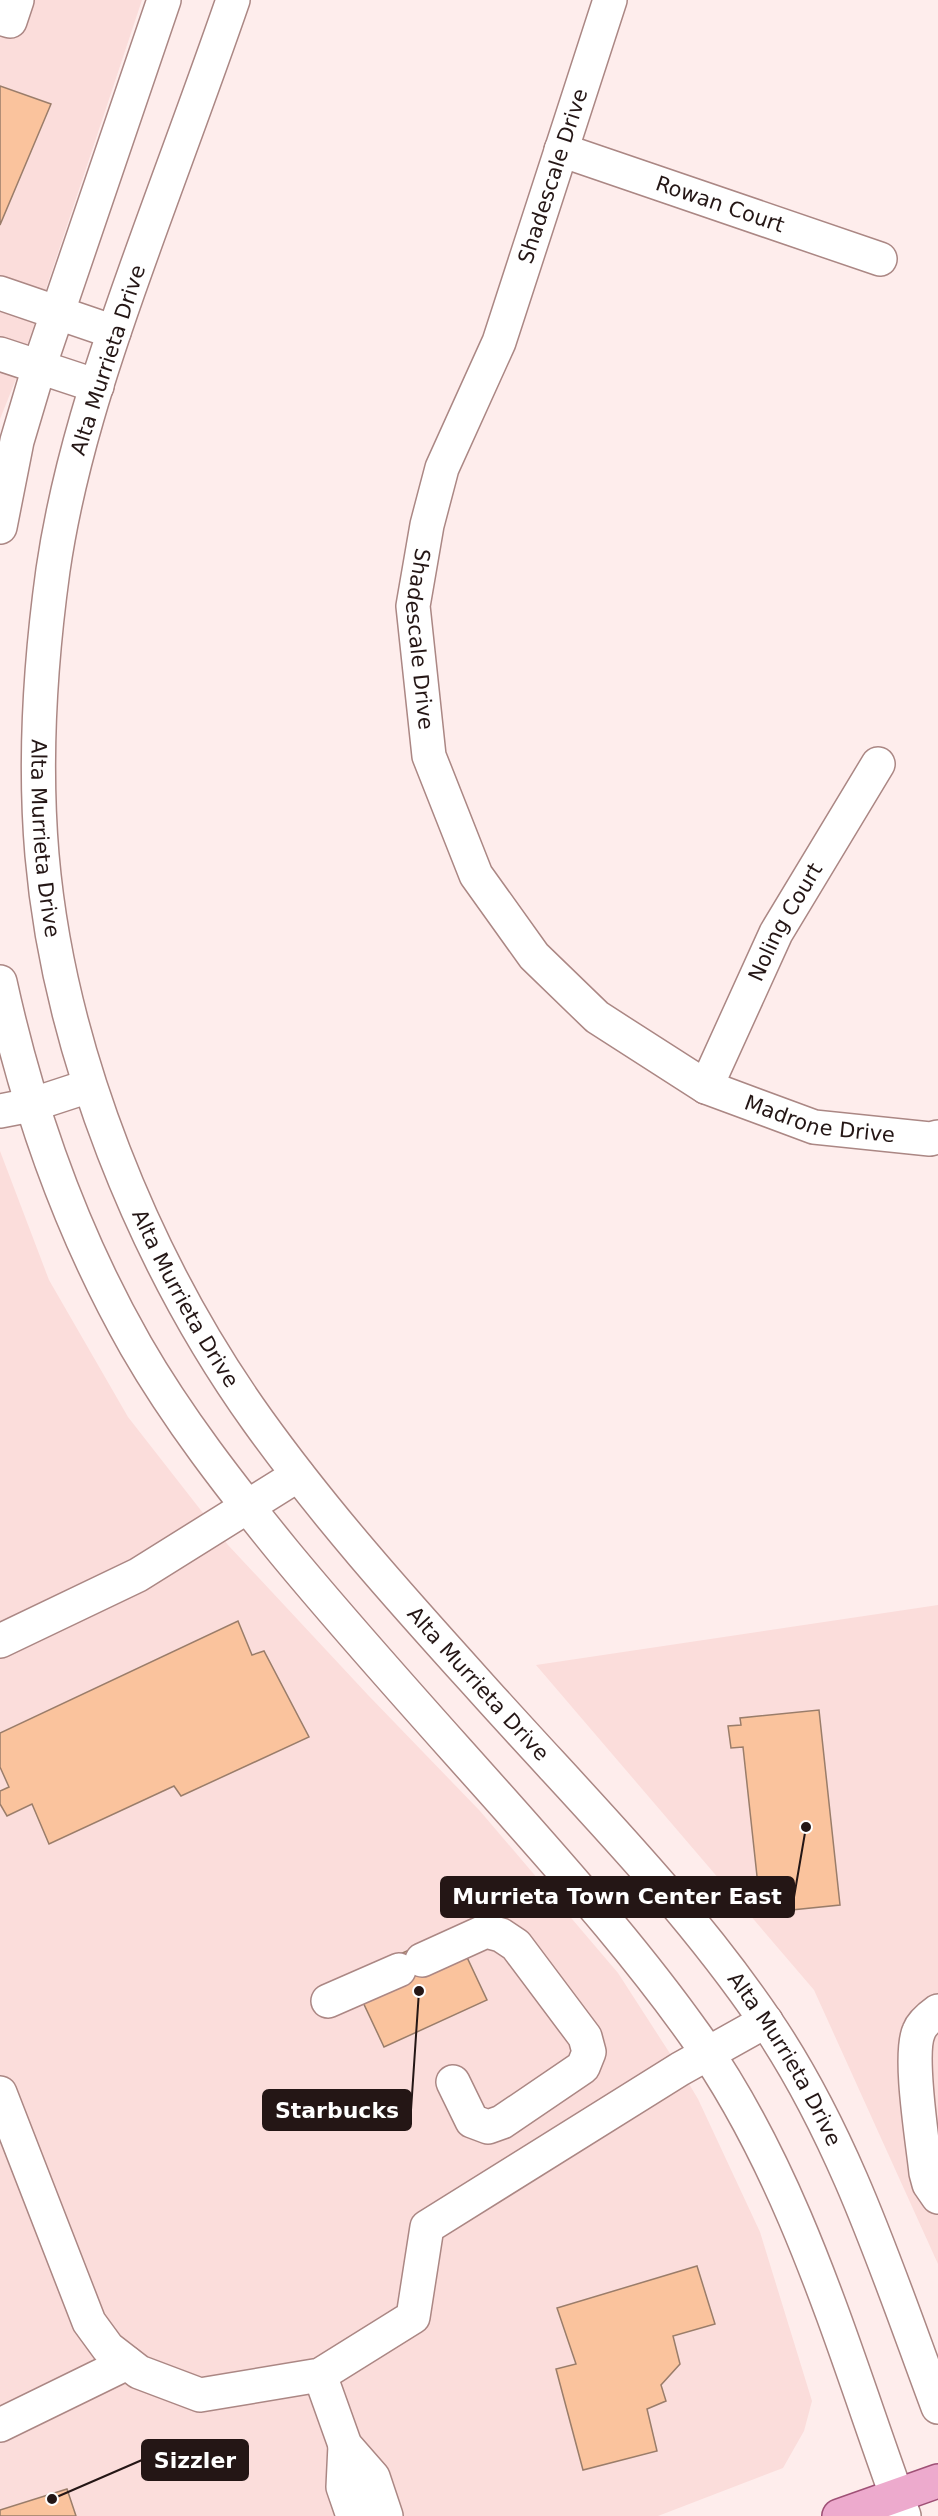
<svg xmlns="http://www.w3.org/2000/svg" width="938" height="2516" font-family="'DejaVu Sans',sans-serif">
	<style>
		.built { fill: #fbdddb }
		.building { fill: #fac39d; stroke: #9a7d6a; stroke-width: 1.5 }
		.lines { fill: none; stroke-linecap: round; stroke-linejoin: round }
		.minor-casing { stroke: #ab8784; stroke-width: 36 }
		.major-casing { stroke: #9f5176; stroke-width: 36 }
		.minor { stroke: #fff; stroke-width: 33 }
		.major { stroke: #edaacd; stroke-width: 33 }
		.labels { text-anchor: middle; stroke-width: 6; stroke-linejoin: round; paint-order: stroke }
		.street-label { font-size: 21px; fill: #241615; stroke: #fff }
		.leader { fill: none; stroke: #241615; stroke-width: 2 }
		.callout-dot { fill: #241615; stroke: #fff; stroke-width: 2 }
		.callout { fill: #241615; stroke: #241615; stroke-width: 2 }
		.callout-label { font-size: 22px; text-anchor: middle; font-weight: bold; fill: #fff }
	</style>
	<rect width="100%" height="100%" fill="#feedec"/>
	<g class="built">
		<path d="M0 0H142L16 379 0 419Z"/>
		<path d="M0 1151 49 1280 128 1417 228 1545 368 1695 480 1811 618 1973 680 2069 698 2099 760 2232 812 2401 804 2431 783 2468 658 2516H0Z"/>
		<path d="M938 1605V2264L814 1990 536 1665Z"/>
	</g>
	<g class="building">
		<path d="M0 86 51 104 0 225Z"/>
		<path d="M238 1621 252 1655 264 1651 309 1737 181 1796 174 1786 49 1844 32 1804 7 1816 0 1804V1791L9 1787 0 1767V1733Z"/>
		<path d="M819 1710 840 1905 761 1913 743 1747 731 1748 728 1726 741 1725 740 1718Z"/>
		<path d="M416 1947 464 1951 487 2000 384 2047 361 1998 393 1957Z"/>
		<path d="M697 2266 715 2324 673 2336 680 2364 661 2385 666 2401 647 2409 657 2451 583 2470 556 2369 576 2364 557 2308Z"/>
		<path d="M67 2489 76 2516H0V2510Z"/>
	</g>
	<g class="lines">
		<g class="minor-casing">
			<g id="minor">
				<path id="s1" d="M233 0C202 90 168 179 136 269 101 367 68 467 53 570 40 664 34 761 42 855 59 1050 144 1262 258 1421 324 1513 400 1598 476 1682 575 1793 683 1899 767 2023 846 2140 889 2276 938 2407"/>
				<path id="s2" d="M610 0 499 342 442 468 427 525 413 606 429 756 476 875 534 956 597 1017 706 1087 814 1127 930 1139 938 1137"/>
				<path d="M0 18 10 21 17 0"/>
				<path id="s3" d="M561 150 880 259"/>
				<path d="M0 293 114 332"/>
				<path d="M0 354 97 386"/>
				<path d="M0 527 17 441 39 367 164 0"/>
				<path d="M0 982C28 1110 71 1232 136 1346 178 1419 231 1487 284 1552 359 1643 439 1730 517 1818 579 1888 641 1959 695 2035 797 2178 844 2353 904 2516"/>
				<path id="s4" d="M706 1087 776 933 878 764"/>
				<path d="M0 1111 31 1105 89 1086"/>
				<path d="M0 1641 138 1575 298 1475"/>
				<path d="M422 1960 486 1931 501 1935 516 1945 585 2037 589 2052 583 2067 502 2122 488 2127 472 2121 453 2082"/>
				<path d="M328 2001 399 1970"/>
				<path d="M938 2011C931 2016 922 2023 919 2031 908 2055 923 2143 926 2173L929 2184 938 2197"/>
				<path d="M0 2093 89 2322 108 2348 139 2372 200 2395 320 2375 413 2317 427 2227 680 2069 766 2021"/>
				<path d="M320 2375 345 2445 373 2477 386 2516"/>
				<path d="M0 2425 127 2363"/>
				<path d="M345 2445 343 2487 353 2516"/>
			</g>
		</g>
		<g class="major-casing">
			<path id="major" d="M839 2516 938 2481"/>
		</g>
		<use href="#minor" class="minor"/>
		<use href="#major" class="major"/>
	</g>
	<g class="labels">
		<g class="street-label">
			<text transform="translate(553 176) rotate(-72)" y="7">Shadescale Drive</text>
			<text dy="7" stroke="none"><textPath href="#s3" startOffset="168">Rowan Court</textPath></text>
			<text transform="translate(108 360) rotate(-72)" y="7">Alta Murrieta Drive</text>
			<text dy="7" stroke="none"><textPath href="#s2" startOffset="672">Shadescale Drive</textPath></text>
			<text dy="7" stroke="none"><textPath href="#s1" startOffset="868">Alta Murrieta Drive</textPath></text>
			<text dy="7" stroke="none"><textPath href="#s4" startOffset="183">Noling Court</textPath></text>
			<text dy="7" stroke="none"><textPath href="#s2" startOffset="1354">Madrone Drive</textPath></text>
			<text dy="7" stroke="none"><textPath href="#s1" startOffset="1354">Alta Murrieta Drive</textPath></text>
			<text dy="7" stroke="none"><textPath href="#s1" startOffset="1840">Alta Murrieta Drive</textPath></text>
			<text dy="7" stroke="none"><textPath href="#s1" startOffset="2326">Alta Murrieta Drive</textPath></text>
		</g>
	</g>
	<path class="leader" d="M806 1827L794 1897M419 1991L411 2110M52 2499L142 2460"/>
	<g class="callout-dot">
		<circle cx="806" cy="1827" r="6"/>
		<circle cx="419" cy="1991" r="6"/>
		<circle cx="52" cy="2499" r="6"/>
	</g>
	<g class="callout">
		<rect x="441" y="1877" width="353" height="40" rx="6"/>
		<rect x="263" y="2090" width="148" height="40" rx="6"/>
		<rect x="142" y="2440" width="106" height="40" rx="6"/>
	</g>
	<g class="callout-label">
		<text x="617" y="1904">Murrieta Town Center East</text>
		<text x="337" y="2118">Starbucks</text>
		<text x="195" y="2468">Sizzler</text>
	</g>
</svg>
